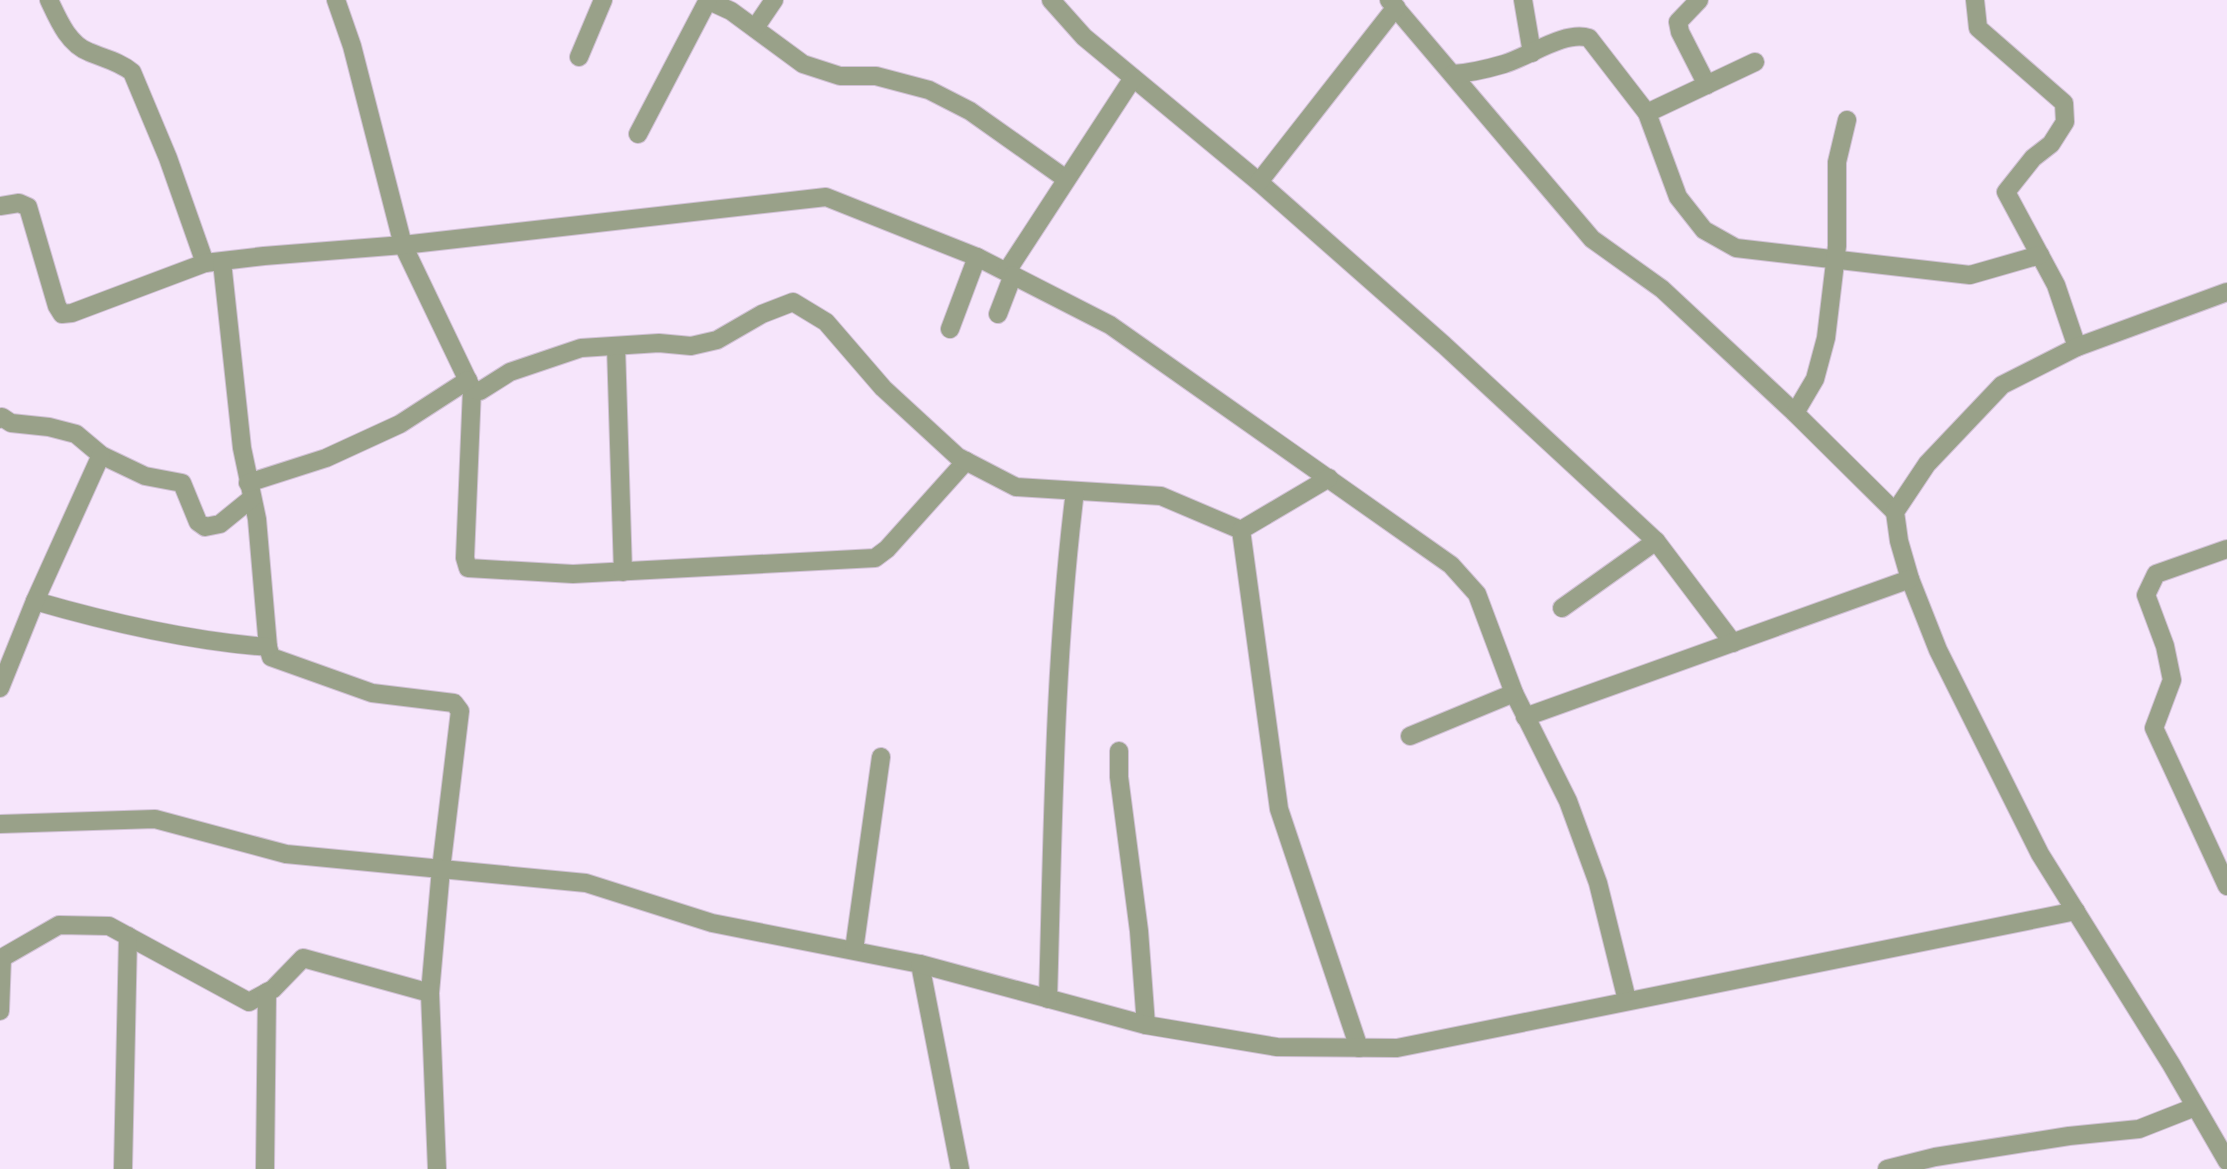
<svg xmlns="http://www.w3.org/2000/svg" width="2227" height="1169" font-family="'Fira Sans',sans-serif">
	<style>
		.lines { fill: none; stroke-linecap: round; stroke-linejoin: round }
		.minor-casing { stroke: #d0c1d4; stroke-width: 20 }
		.minor { stroke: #99a189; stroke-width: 18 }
	</style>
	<rect width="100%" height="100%" fill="#f6e5fb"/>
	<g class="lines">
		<g class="minor-casing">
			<g id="minor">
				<path d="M49 0C58 19 68 44 89 52 105 59 118 61 132 72L168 158 205 263"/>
				<path d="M336 0 352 46 403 245 472 389 465 558 468 568 573 574 875 558 887 549 966 461"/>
				<path d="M707 0 731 11 803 64 840 76H876L929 90 970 111 1066 179"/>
				<path d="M1051 0 1084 37 1259 182 1444 345 1656 541 1733 643"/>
				<path d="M1389 0 1592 239 1662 289 1795 413 1895 512"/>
				<path d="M1523 0 1532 53"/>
				<path d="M1699 0 1678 22 1680 32 1707 85"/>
				<path d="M1975 0 1978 28 2064 103 2065 122 2051 144 2033 158 2006 192 2056 285 2077 347"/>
				<path d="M755 28 774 0"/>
				<path d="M579 57 603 0"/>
				<path d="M1453 74C1471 73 1487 69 1504 64 1528 57 1565 30 1589 38L1647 113 1678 197 1704 230 1736 248 1970 275 2040 255"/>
				<path d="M1647 113 1755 62"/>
				<path d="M638 134 708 0"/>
				<path d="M1259 182 1396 7"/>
				<path d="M0 206 19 203 28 207 57 306 62 314 72 313 205 263 264 256 403 245 826 197 977 257 1110 325 1451 565 1477 594 1514 693 1568 801 1598 883 1627 1000"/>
				<path d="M222 262 242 448 257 519 268 647 271 657 372 693 454 703 460 711 441 869 430 993 437 1169"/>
				<path d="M1007 271 1133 78"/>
				<path d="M2227 292 2077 347 2002 385 1927 464 1895 512 1899 541 1910 579 1938 650 2040 854 2171 1064 2227 1161"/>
				<path d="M998 314 1013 275"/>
				<path d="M950 329 977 257"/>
				<path d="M616 346 623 572"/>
				<path d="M472 389 480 391 510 372 581 348 659 343 691 346 717 340 762 314 793 302 826 322 883 388 958 457 1016 487 1161 496 1241 530"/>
				<path d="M1795 413 1815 379 1826 338 1837 246V162L1847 120"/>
				<path d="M0 419 2 417 11 423 49 427 76 434 101 455 145 476 182 483 198 522 205 527 220 524 252 498"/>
				<path d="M1329 478 1241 530 1279 809 1359 1048"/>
				<path d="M248 483 326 458 400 424 468 380"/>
				<path d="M2227 549 2156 574 2146 595 2165 646 2172 680 2154 728 2227 886"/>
				<path d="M35 601C111 623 188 641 268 647"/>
				<path d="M1562 608 1656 541"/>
				<path d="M0 688 35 601 101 455"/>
				<path d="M1525 717 1910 579"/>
				<path d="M1410 736 1514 693"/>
				<path d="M1119 751V777L1139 931 1146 1025"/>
				<path d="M0 824 155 819 286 854 586 883 712 923 920 964 960 1169"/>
				<path d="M854 950 881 757"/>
				<path d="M0 959 59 925 109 926 249 1002 273 989 303 958 430 993"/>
				<path d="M920 964 1146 1025 1277 1047 1397 1048 2076 911"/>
				<path d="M1048 999C1053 829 1054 660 1075 491"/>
				<path d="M0 1011 2 958"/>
				<path d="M123 1169 128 936"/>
				<path d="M265 1169 267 992"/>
				<path d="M1887 1169 1935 1157 2069 1136 2139 1129 2195 1107"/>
			</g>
		</g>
		<use href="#minor" class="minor"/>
	</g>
</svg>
